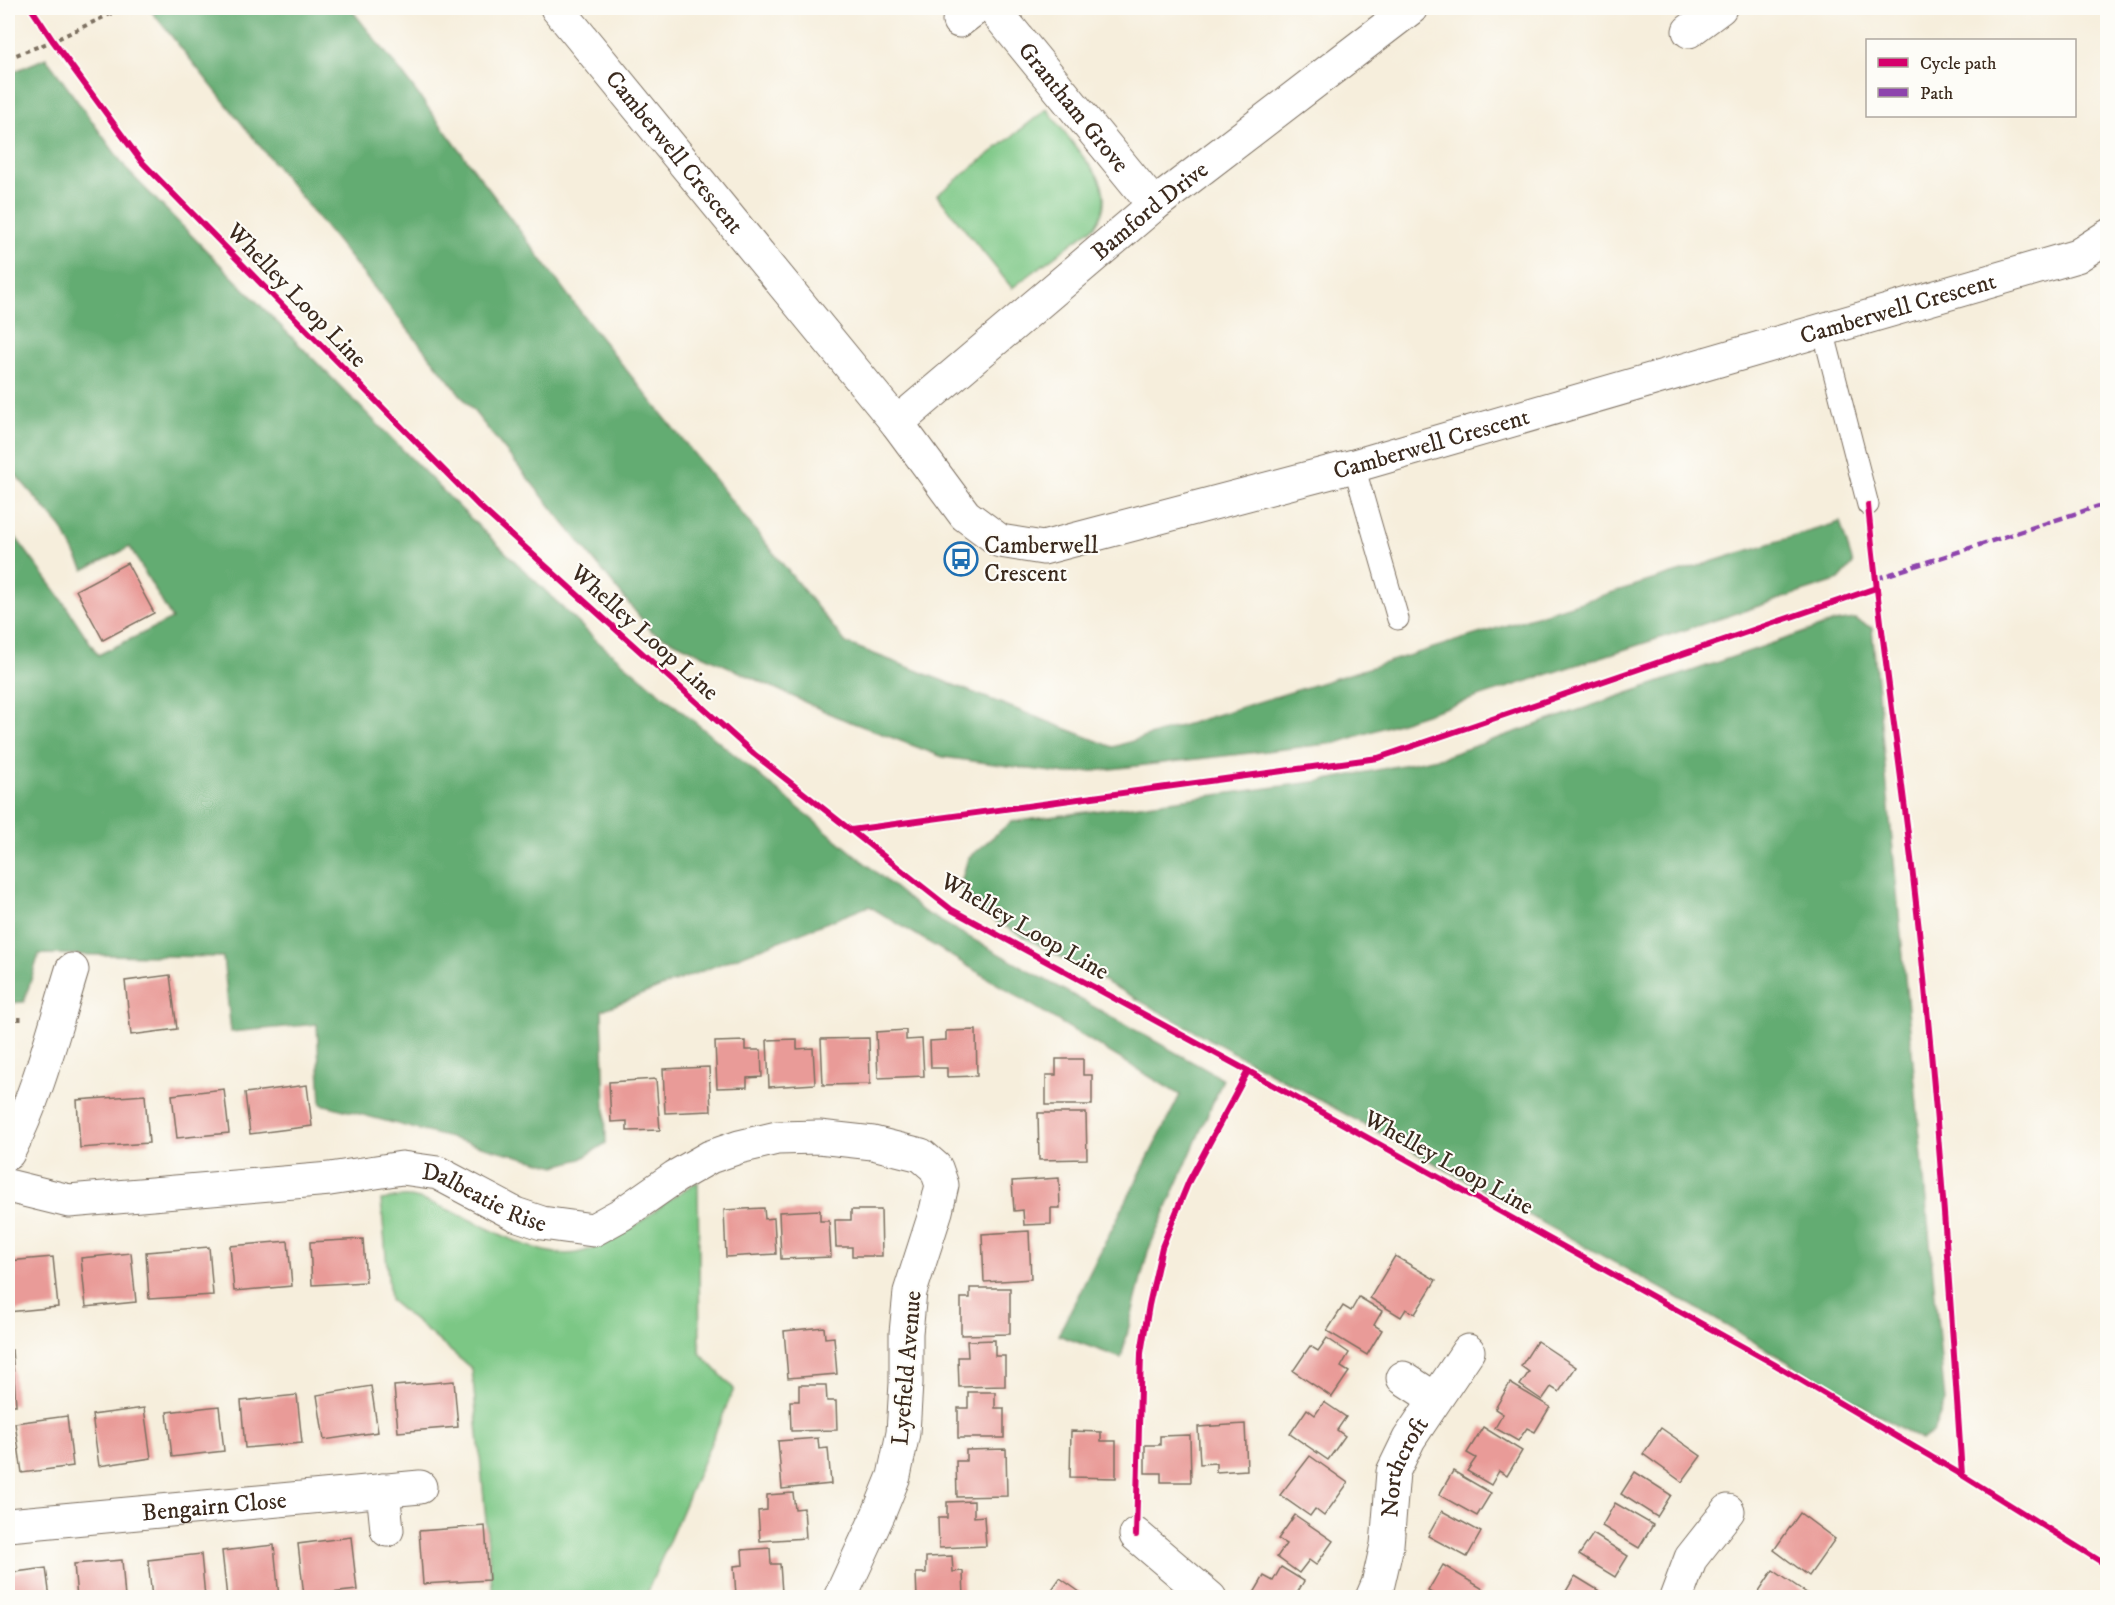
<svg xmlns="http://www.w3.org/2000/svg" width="2115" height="1605" font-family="'IM FELL DW Pica',serif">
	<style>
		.green { fill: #7bc785; stroke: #5b7852; stroke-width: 1.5 }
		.forest { fill: #64ac72; stroke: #506b48; stroke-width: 1.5 }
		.building { fill: #e99b98 }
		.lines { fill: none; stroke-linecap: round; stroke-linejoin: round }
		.service-casing { stroke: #7c6f60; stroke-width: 23 }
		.minor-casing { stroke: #7c6f60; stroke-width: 35 }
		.path { stroke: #7c6f60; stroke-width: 4; stroke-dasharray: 4.5 4.5; stroke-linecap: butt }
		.service { stroke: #fff; stroke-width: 21 }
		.minor { stroke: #fff; stroke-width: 33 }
		.quiet { stroke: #8e44ad; stroke-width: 4.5; stroke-dasharray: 9 4.5; stroke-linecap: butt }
		.cycleway-casing { stroke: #fdfcf7; stroke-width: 10 }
		.cycleway { stroke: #d6006c; stroke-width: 6 }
		.labels { text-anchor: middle; stroke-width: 4.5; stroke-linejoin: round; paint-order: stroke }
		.street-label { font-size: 24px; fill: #3b2a1e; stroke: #fdfcf7 }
		.poi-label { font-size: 24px; fill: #3b2a1e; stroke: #fdfcf7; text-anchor: start }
	</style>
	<rect width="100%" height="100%" fill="#fdfcf7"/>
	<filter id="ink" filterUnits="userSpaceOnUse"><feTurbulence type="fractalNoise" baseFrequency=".0167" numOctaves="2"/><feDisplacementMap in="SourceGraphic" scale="12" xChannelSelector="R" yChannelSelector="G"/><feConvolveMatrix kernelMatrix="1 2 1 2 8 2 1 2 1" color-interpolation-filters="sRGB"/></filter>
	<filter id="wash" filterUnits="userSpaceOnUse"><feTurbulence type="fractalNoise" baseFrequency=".008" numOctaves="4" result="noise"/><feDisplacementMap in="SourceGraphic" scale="24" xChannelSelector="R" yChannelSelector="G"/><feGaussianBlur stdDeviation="1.35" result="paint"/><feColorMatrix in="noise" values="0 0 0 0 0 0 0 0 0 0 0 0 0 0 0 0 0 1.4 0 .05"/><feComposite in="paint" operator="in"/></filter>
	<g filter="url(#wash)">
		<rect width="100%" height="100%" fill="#f6eedc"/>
		<g class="green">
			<path d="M1047 109 1099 178C1107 195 1106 211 1095 226L1012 288 937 195Z"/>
			<path d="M698 1182 700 1353 734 1389 645 1597H493L472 1369 390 1300 381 1200C390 1199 400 1196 409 1197 416 1197 424 1201 431 1203 473 1216 538 1264 581 1252 631 1240 656 1203 698 1182Z"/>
		</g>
		<g class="forest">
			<path d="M154 8H350L402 73 591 326 846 643 1113 747 1840 522 1853 564 1839 580 1336 743 1067 774 943 757 835 716 651 631 152 12Z"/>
			<path d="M46 58 128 171 461 509 597 641 924 912 1223 1079 1148 1251 1121 1358 1058 1335 1180 1095 869 906 602 1010 606 1143 581 1159 556 1166 321 1104 317 1024 231 1032 223 957 39 954 24 1002 8 1003V527L58 594 98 655 172 619 130 547 84 570 61 527 8 466V74Z"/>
			<path d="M1855 619 1872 628 1945 1402 1933 1432 1921 1440 1686 1302 979 912 960 886 968 858 1011 822 1321 781 1443 757 1834 622Z"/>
		</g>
		<g id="blocks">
			<g class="building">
				<path d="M127 563 154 613 103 640 76 590Z"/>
				<path d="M170 975 177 1029 131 1035 125 981Z"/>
				<path d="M906 1030V1040L922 1039 924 1076 878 1078 876 1032Z"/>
				<path d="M976 1030 977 1076 947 1077V1068H931L930 1041 946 1040V1031Z"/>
				<path d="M869 1038 870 1084 823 1085 821 1039Z"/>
				<path d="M797 1039V1049L813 1048 815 1084 769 1087 767 1040Z"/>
				<path d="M745 1041V1050H761L762 1077 747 1078V1087L717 1088 715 1042Z"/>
				<path d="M1056 1059H1083V1075H1092V1105H1046V1075H1056Z"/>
				<path d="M709 1067 711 1111 665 1113 663 1069Z"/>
				<path d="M656 1079 660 1130 627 1131V1121L611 1122 609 1082Z"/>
				<path d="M307 1085 312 1126 250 1134 245 1093Z"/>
				<path d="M224 1089 229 1133 177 1138 172 1095Z"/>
				<path d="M145 1095 149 1143 80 1148 77 1100Z"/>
				<path d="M1038 1113H1086L1087 1159 1039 1160Z"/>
				<path d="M1059 1178 1060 1208H1051V1224L1024 1225 1023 1210 1014 1211 1012 1181Z"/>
				<path d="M764 1208 765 1219 774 1218 776 1254 726 1257 724 1210Z"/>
				<path d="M820 1210V1221H829L831 1257 781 1259 779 1212Z"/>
				<path d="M851 1210H881L882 1256H852V1247H836L835 1220H851Z"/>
				<path d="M1029 1231 1031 1279 984 1282 982 1234Z"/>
				<path d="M363 1239 366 1282 312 1285 310 1242Z"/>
				<path d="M288 1241 292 1286 234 1291 230 1246Z"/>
				<path d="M209 1247 213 1295 149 1299 146 1252Z"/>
				<path d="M131 1253 136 1302 86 1307 81 1258Z"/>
				<path d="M1395 1256 1436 1280 1415 1314 1406 1309 1401 1317 1370 1298Z"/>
				<path d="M53 1257 58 1307 8 1312V1261Z"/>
				<path d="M970 1288H1010V1334L961 1335V1298H970Z"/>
				<path d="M1359 1297 1382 1311 1374 1325 1382 1330 1367 1355 1327 1331 1343 1306 1351 1311Z"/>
				<path d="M824 1327 825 1338 834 1337 837 1374 788 1378 784 1331Z"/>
				<path d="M1327 1338 1349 1353 1341 1367 1349 1372 1332 1397 1293 1371 1310 1346 1318 1351Z"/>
				<path d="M995 1340V1356H1005V1386L959 1387 958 1357H968L967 1341Z"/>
				<path d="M1537 1341 1576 1367 1559 1392 1551 1387 1542 1400 1520 1385 1529 1372 1521 1366Z"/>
				<path d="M12 1350 16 1405H8V1351Z"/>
				<path d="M454 1381 458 1427 398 1432 394 1386Z"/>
				<path d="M1510 1383 1550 1407 1535 1432 1527 1428 1518 1441 1495 1428 1503 1414 1495 1409Z"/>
				<path d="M799 1385H826L827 1401H836L837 1430 791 1431 790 1401H799Z"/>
				<path d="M371 1386 378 1432 324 1440 317 1395Z"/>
				<path d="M968 1392H995V1408H1004V1438H958V1408H968Z"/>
				<path d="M297 1395 302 1443 245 1448 241 1401Z"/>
				<path d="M1324 1402 1346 1417 1337 1430 1345 1436 1328 1460 1290 1434 1307 1409 1315 1415Z"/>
				<path d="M219 1406 224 1451 172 1457 167 1412Z"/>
				<path d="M144 1408 151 1458 99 1466 92 1415Z"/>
				<path d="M67 1416 73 1466 22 1473 15 1423Z"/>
				<path d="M1245 1424 1247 1470 1216 1472V1463L1200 1464 1198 1427Z"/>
				<path d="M1483 1427 1522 1451 1507 1476 1499 1471 1491 1485 1467 1471 1476 1458 1467 1453Z"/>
				<path d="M1661 1428 1701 1456 1682 1482 1643 1454Z"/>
				<path d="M1071 1431 1101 1432V1441H1116V1478L1070 1477Z"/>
				<path d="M1190 1435 1191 1482H1161V1473H1145V1445H1160V1436Z"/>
				<path d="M818 1438 819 1449 828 1448 831 1484 782 1489 778 1441Z"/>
				<path d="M1006 1449 1007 1496 957 1497 956 1461H966V1450Z"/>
				<path d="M1310 1456 1348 1483 1324 1516 1315 1509 1310 1516 1280 1495Z"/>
				<path d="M1453 1471 1491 1493 1477 1516 1439 1495Z"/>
				<path d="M1635 1472 1671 1495 1657 1517 1621 1494Z"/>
				<path d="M793 1493 795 1509 804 1508 806 1538 760 1541 758 1511 767 1510V1495Z"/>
				<path d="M974 1501V1517L984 1516 986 1546 939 1548 938 1518H947V1502Z"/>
				<path d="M1615 1503 1653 1525 1639 1548 1602 1526Z"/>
				<path d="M1442 1511 1481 1532 1467 1557 1428 1536Z"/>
				<path d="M1800 1513 1835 1539 1809 1576 1774 1550Z"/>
				<path d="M1295 1515 1333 1541 1316 1565 1309 1560 1299 1573 1277 1557 1286 1544 1278 1539Z"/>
				<path d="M485 1526 489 1580 423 1584 419 1531Z"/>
				<path d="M1593 1534 1628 1556 1615 1577 1579 1555Z"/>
				<path d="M351 1537 357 1590 304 1596 298 1544Z"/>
				<path d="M274 1545 279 1598H227L222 1551Z"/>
				<path d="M770 1548 771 1564H780L782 1593 736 1596 734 1566 743 1565 742 1550Z"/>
				<path d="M201 1554 205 1597 152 1598 148 1560Z"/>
				<path d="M952 1556 953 1572 963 1571 964 1598H917L916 1573H926V1557Z"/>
				<path d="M122 1560 125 1598H77L74 1564Z"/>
				<path d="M1443 1565 1483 1589 1478 1598H1436L1437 1596 1428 1591Z"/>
				<path d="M1281 1567 1304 1581 1296 1595 1300 1598H1251L1264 1576 1273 1581Z"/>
				<path d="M46 1568 50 1598H8V1573Z"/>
				<path d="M1773 1570 1811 1596 1810 1598H1762L1757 1594Z"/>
				<path d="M1575 1576 1611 1598H1562Z"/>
				<path d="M1060 1578 1084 1595 1083 1598H1046Z"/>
			</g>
		</g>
	</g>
	<g filter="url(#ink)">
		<use href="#blocks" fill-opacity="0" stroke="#7c6f60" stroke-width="1.5"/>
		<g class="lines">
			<g class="service-casing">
				<g id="service">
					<path d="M1823 330 1868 505"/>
					<path d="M1354 466 1398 619"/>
				</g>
			</g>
			<g class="minor-casing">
				<g id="minor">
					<path id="s1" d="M557 8 897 423 965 515 1000 541 1043 548 1354 466 2077 256 2108 236"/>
					<path id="s2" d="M993 8 1154 205"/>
					<path d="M959 21 976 8"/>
					<path d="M1689 31 1720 8"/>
					<path id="s3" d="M897 423 1154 205 1411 8"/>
					<path d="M8 1153C38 1095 53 1032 72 970"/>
					<path id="s4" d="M8 1186 69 1201 330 1179 402 1168 438 1173 515 1214 542 1223 593 1230 622 1214 675 1177 710 1157 739 1147 777 1138 819 1137 873 1143 921 1155 936 1168 942 1185 936 1211 910 1292 906 1333V1383L903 1433 894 1476 879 1513 840 1598"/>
					<path d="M1403 1378 1435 1399"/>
					<path d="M383 1490 387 1530"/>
					<path id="s5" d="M8 1525 420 1487"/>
					<path d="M1136 1535 1210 1598"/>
					<path id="s6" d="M1372 1598 1378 1584 1387 1545 1393 1472 1409 1439 1468 1351"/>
					<path d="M1676 1598 1691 1558 1728 1511"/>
				</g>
			</g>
			<g class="path">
				<path d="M8 58 53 41 123 8"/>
				<path d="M8 1019H22"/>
			</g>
			<use href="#service" class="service"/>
			<use href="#minor" class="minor"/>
			<path class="quiet" d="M1875 579 2108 503"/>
			<g class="cycleway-casing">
				<g id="cycleway">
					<path d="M31 8 53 41 141 161 478 505 754 754 952 910 1248 1071 1772 1363 1962 1475 2108 1566"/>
					<path d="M1868 505C1880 635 1901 764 1915 894 1937 1087 1949 1281 1962 1475"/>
					<path d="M851 830 1378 758 1876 588"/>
					<path d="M1136 1535 1141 1353 1149 1305 1162 1247 1189 1181 1248 1071"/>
				</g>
			</g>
			<use href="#cycleway" class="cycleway"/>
		</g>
	</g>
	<defs>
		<g id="bus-ring" transform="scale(1.725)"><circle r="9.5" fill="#fdfcf7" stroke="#1f6fb2" stroke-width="1.5"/><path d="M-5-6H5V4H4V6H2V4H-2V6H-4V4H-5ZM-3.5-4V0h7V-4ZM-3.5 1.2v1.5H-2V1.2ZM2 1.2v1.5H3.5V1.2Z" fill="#1f6fb2"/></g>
	</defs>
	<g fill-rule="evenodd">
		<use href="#bus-ring" x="961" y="559"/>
	</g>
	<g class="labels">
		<g class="street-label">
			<text dy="8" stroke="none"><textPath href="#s2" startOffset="128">Grantham Grove</textPath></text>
			<text dy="8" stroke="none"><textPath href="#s1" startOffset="186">Camberwell Crescent</textPath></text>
			<text dy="8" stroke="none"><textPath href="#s3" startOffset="330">Bamford Drive</textPath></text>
			<text transform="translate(297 295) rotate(46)" y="8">Whelley Loop Line</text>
			<text dy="8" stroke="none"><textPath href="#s1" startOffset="1626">Camberwell Crescent</textPath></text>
			<text dy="8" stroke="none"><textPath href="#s1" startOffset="1140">Camberwell Crescent</textPath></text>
			<text transform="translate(645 632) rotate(42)" y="8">Whelley Loop Line</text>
			<text transform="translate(1025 926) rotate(30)" y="8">Whelley Loop Line</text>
			<text transform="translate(1449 1162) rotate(29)" y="8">Whelley Loop Line</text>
			<text dy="8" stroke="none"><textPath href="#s4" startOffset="486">Dalbeatie Rise</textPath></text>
			<text transform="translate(906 1368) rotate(-85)" y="8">Lyefield Avenue</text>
			<text dy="8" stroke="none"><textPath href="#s6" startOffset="136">Northcroft</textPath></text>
			<text dy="8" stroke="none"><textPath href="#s5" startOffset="207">Bengairn Close</textPath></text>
		</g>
		<g class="poi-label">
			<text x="984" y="553">Camberwell<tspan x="984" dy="28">Crescent</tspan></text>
		</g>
	</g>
	<rect width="2115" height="1605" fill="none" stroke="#fdfcf7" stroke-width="30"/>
	<rect x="1866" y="39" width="210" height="78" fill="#fdfcf7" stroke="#afa8a0" stroke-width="1.5"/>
	<rect x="1878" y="58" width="30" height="9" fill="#d6006c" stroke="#afa8a0" stroke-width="1.5"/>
	<text x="1920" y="69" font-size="18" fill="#3b2a1e">Cycle path</text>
	<rect x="1878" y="88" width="30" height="9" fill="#8e44ad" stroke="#afa8a0" stroke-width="1.5"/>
	<text x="1920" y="99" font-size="18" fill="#3b2a1e">Path</text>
</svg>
